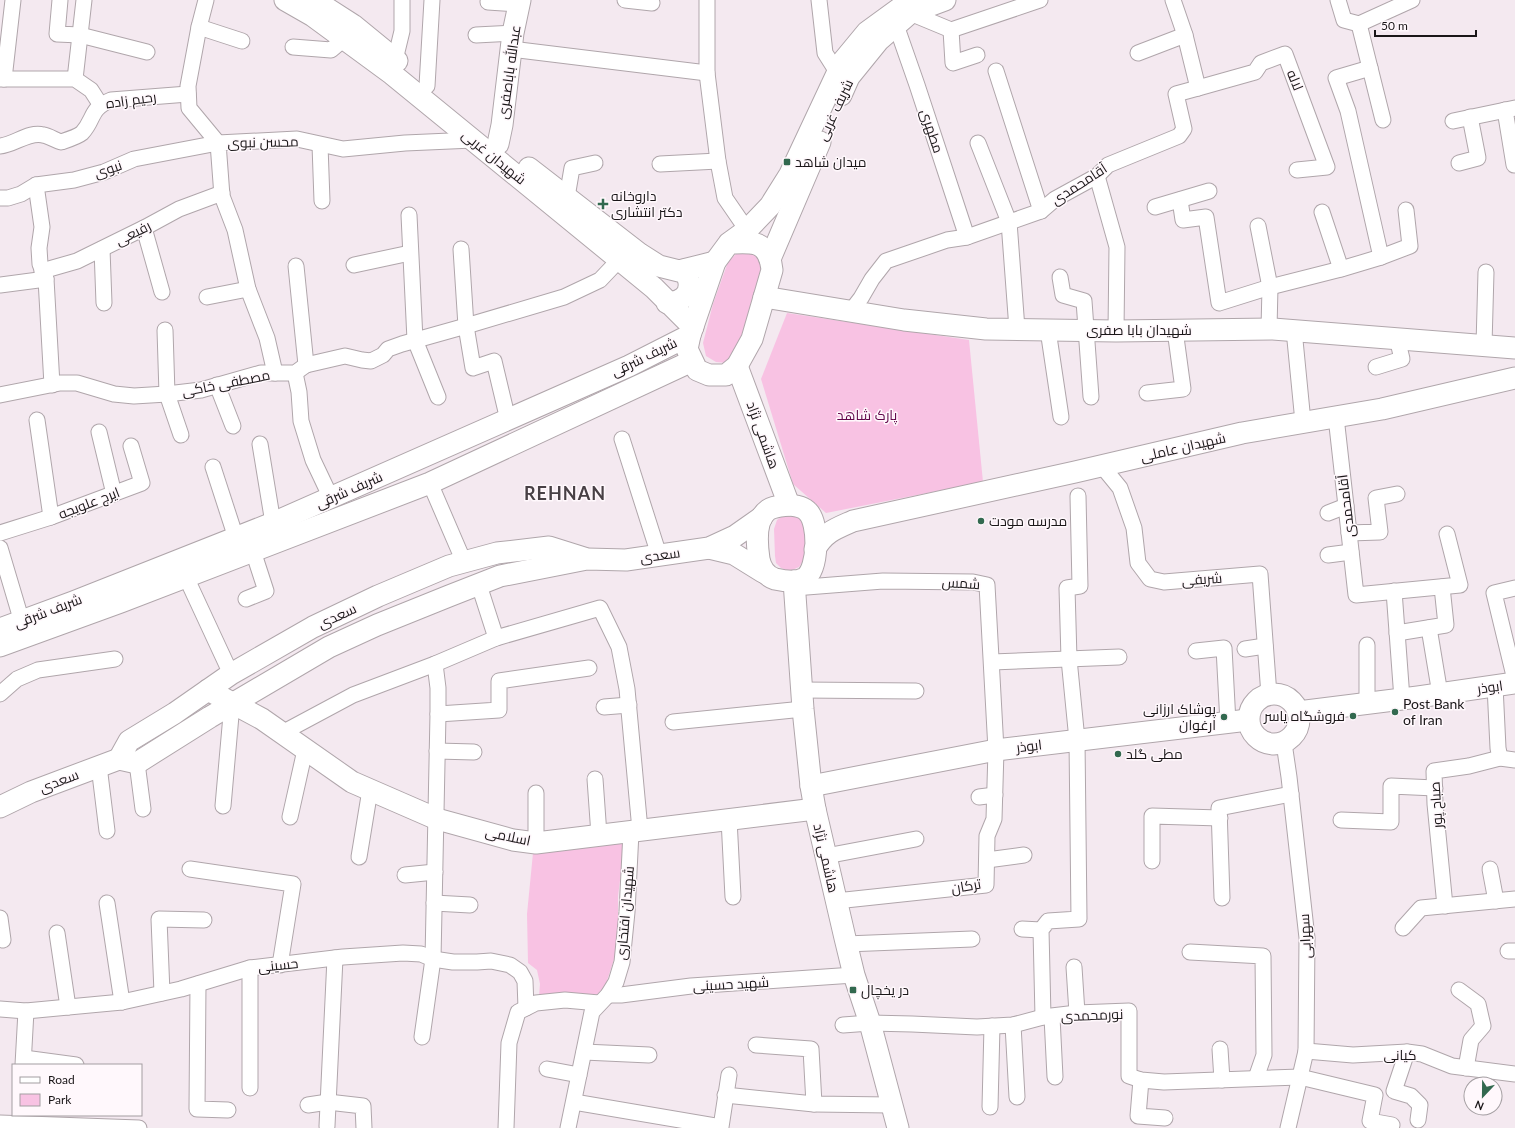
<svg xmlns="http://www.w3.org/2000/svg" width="1515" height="1128" font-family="Lato,Cairo,sans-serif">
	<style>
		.green { fill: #f8c2e3 }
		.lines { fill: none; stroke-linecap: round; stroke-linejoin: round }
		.street-casing { stroke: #b0a6ab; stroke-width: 17 }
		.secondary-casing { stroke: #b0a6ab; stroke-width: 23 }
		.street { stroke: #fff; stroke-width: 15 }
		.secondary { stroke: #fff; stroke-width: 21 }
		.poi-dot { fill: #32694f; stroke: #fff8fc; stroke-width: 1.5 }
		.labels { text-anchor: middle; stroke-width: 3; stroke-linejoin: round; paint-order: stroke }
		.street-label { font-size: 14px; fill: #1a1618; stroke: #fff8fc }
		.poi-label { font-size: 14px; fill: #1a1618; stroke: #fff8fc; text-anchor: start }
		.park-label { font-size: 14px; fill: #62074b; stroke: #fff8fc }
		.district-label { font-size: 18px; font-weight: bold; letter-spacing: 1px; fill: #484045; stroke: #fff8fc }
	</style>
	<rect width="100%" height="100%" fill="#f4e9f0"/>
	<g class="green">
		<path d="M754 251 766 267 743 342 727 363 716 362 706 356 703 343 713 304 728 262 738 252Z"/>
		<path d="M787 313 969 340 983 482 826 513 793 484 761 379Z"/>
		<path d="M794 513 802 519 806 528 804 559 799 567 790 571 781 568 776 563 775 556 774 529 777 520 784 515Z"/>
		<path d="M625 842 618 896V925L615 956 606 984 598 994 539 996 540 984 537 970 528 963 527 914 533 853 600 844Z"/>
	</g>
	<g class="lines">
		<g class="street-casing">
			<g id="street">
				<path d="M60 0 57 34 80 35 147 52"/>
				<path d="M206 0 199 27 188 86 189 108 218 143"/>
				<path d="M625 0 652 3"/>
				<path d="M707 0V73L718 161 725 198 747 230"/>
				<path d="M819 0 825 53 837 72"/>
				<path d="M1338 0 1344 20 1359 24 1412 0"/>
				<path d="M488 2 519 4"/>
				<path d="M910 13 951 30 1040 0"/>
				<path d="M1359 24 1383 120"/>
				<path d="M896 25 917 85 967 237"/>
				<path d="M199 27 242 41"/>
				<path d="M951 30 953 63 977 55"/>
				<path d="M476 35 513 33"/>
				<path d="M293 47 331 50 344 39"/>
				<path d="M511 49 707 73"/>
				<path d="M1138 53 1185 35"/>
				<path d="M395 60 402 31V0"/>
				<path d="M996 71 1041 211"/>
				<path d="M0 79H75L91 90 100 104"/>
				<path d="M4 79 13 0"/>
				<path d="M75 79 84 0"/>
				<path d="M427 86 432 0"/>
				<path d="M1198 88 1255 72 1261 63 1285 54 1327 167 1297 170"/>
				<path d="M1505 110 1514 165"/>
				<path d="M1453 121 1515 108"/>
				<path d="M978 143 1009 222 1017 329"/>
				<path d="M320 145 322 201"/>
				<path d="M0 146C14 145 29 131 43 135 49 136 55 140 61 142 67 140 77 137 82 133 95 119 89 109 111 100L188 94"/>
				<path d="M1459 163 1478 158 1470 117"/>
				<path d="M660 164 718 161"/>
				<path d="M1097 176 1117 247 1116 331"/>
				<path d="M36 185 42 227 39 248 40 264 46 279 52 385"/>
				<path d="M567 197 572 168 595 163"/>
				<path d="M0 198H8L21 194 36 185 74 180 104 172 134 159 218 143"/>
				<path d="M1180 200 1183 220 1206 217 1219 303 1270 287 1341 269 1381 257 1348 111 1336 78 1370 68"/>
				<path d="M1155 207 1209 191"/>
				<path d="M1322 212 1341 269"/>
				<path d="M409 215 415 340 438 397"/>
				<path d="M1258 226 1270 287 1269 329"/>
				<path d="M144 228 162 292"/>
				<path d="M102 249 104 303"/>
				<path d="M461 249 466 326 473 368 494 361 508 420"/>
				<path d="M1381 257 1410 246 1406 210"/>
				<path d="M354 265 410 253"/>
				<path d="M296 266 306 365"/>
				<path d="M42 271 77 261 144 228 179 209 222 193"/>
				<path d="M1060 277 1063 295 1084 301 1091 397"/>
				<path d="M0 285 46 279"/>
				<path d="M207 297 248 289"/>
				<path d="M851 311 861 298 872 279 886 261 947 240 967 237 1041 211 1055 199 1097 176 1108 165 1179 136 1184 129 1176 94 1198 88 1185 35 1173 0"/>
				<path d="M165 330 167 394 181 435"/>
				<path d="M1048 330 1061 417"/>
				<path d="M1294 330 1303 422"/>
				<path d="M1484 345 1486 272"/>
				<path d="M1376 367 1402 359 1397 338"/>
				<path d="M275 373 267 338 248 289 235 230 222 196 218 143 297 139 343 149 405 143 473 140"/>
				<path d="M295 373 299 392 301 421 313 460 331 498"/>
				<path d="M217 385 233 426"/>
				<path d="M1147 393 1183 389 1175 330"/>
				<path d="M0 395 60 383H77L114 394 134 396 167 394 201 390 261 373H295L306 365 345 356 362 360 371 361 383 355 388 349 402 344 466 326 564 297 600 280 619 260"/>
				<path d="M1336 417 1356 595 1460 585 1447 534"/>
				<path d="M37 420 51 517"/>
				<path d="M99 432 114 494"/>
				<path d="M622 439 659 555"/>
				<path d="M260 444 273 523"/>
				<path d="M1102 466 1120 488 1134 528 1138 563 1150 579 1164 582 1260 574 1269 695"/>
				<path d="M213 467 236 538"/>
				<path d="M430 483 464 562"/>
				<path d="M1328 513 1346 506"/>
				<path d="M0 533 51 517 142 483 131 446"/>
				<path d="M1349 533 1380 532 1376 498 1397 494"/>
				<path d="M0 548 22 622"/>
				<path d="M1328 555 1351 552"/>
				<path d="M186 577 231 674"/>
				<path d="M479 585 496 638"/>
				<path d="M794 588 883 581 973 582 987 585 996 750 994 819 987 836 986 885 836 901"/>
				<path d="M1515 588 1494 593 1515 680"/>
				<path d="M1394 591 1402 699"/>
				<path d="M246 599 266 591 253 551"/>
				<path d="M1429 628 1440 694"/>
				<path d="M1397 633 1446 625 1442 587"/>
				<path d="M1245 649 1265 646"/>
				<path d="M1196 651 1224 648 1228 723"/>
				<path d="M992 662 1119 657"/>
				<path d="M1495 686 1498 748 1500 758"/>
				<path d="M802 690 916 691"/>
				<path d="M0 694 17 679 38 670 115 659"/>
				<path d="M1367 704V645"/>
				<path d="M604 707 629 705"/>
				<path d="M438 714 499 710V681L589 668"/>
				<path d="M673 722 803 709"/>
				<path d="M282 733 353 695 435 664 496 638 600 608 619 647 627 689 640 830"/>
				<path d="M1284 743 1289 777 1307 938 1306 1051 1288 1128"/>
				<path d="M437 751 474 752"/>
				<path d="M137 763 143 809"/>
				<path d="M99 766 107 831"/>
				<path d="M595 779 599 835"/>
				<path d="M536 793V843"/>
				<path d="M979 797 995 795"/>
				<path d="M223 806 232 704"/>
				<path d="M290 817 305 750"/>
				<path d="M729 819 733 897"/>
				<path d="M1341 820 1391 822V786L1435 788"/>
				<path d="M826 856 916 839"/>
				<path d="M359 857 370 790"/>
				<path d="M987 860 1024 855"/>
				<path d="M1152 861V816L1220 818"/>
				<path d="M190 869 293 884 280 965"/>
				<path d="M1490 869 1496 901"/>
				<path d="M405 875 435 872"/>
				<path d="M1222 898 1219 808 1291 794"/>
				<path d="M107 903 122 1002"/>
				<path d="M434 903 470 905"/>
				<path d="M1445 906 1435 804 1434 771 1469 766 1500 758 1515 760"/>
				<path d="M0 918 3 940"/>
				<path d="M1403 928 1421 908 1515 899"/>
				<path d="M1022 929 1041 930"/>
				<path d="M57 933 68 1007"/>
				<path d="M846 944 972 939"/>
				<path d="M1508 951H1515"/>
				<path d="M1190 952 1263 956 1264 1055 1256 1078"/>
				<path d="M1074 967 1077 1013"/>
				<path d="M198 984 197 1109 228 1110"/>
				<path d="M1459 990 1478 1004 1483 1026 1471 1040 1466 1068"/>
				<path d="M162 993 159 919 204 920"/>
				<path d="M608 995H621L691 986 854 975"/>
				<path d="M0 1009 26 1011 122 1002 181 989 250 968 343 957 403 953 421 954 433 959 453 962H477L491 961 510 965 520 972 525 981 526 1008"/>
				<path d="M1043 1017 1041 930 1048 921 1079 919 1077 740 1069 659 1067 588 1080 586 1078 496"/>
				<path d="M1052 1017 1055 1077"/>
				<path d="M843 1025 870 1023 912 1024 977 1027 1013 1025 1043 1017 1077 1013 1129 1011V1076L1141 1080 1164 1082 1300 1077 1375 1095 1370 1121 1392 1125"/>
				<path d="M1013 1025 1017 1097"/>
				<path d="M422 1037 433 959 438 714V688L435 664"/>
				<path d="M756 1045 811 1049 814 1104"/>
				<path d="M1220 1049 1222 1080"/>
				<path d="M1306 1051 1353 1055 1407 1052 1422 1054 1452 1066 1515 1074"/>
				<path d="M584 1052 649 1055"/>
				<path d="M1407 1052 1394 1091 1411 1096 1420 1105 1418 1120"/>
				<path d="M24 1058 76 1065"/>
				<path d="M23 1065 26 1011"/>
				<path d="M547 1069 579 1075"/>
				<path d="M1141 1080 1138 1116 1165 1118"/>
				<path d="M250 1088V968"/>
				<path d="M725 1095 814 1104 890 1105"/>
				<path d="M574 1102 721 1127 729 1075"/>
				<path d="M308 1105 328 1102 363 1106 364 1128"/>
				<path d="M990 1107 992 1026"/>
				<path d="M0 1123 139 1128"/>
				<path d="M327 1126 335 958"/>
				<path d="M506 1128 509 1043 518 1012 536 1003 565 1000 599 1003"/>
				<path d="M568 1128 592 1012 608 995 616 982 622 962 627 912 631 832"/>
			</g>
		</g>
		<g class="secondary-casing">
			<g id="secondary">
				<path d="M285 0 313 16 392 74 654 288 693 327"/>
				<path d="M314 0 353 25 397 61"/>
				<path d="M841 95 849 77 879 40 910 13 945 0"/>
				<path d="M498 144 502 125 513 33 520 0"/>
				<path d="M529 168 640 254 659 266 679 271 715 262"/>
				<path d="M729 243C736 243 750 242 756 244 767 247 771 260 772 270L752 339 737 366 726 375H709L697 370 687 349 690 335 715 262 729 243 747 230 770 206 790 174 843 61 867 32 911 0"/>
				<path d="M770 259 820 142"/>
				<path d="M764 297 904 320 986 329 1116 331 1273 329 1515 348"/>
				<path d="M667 303C688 301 695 288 684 270"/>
				<path d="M737 366 789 505"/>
				<path d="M789 505C795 506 803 506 808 512 819 523 819 568 805 578 797 583 784 581 775 579 766 576 761 569 759 559 757 545 754 520 768 510 774 506 782 506 789 505Z"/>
				<path d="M709 548 734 554 763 572"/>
				<path d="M815 549C825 532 835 529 853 521L1075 472 1242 433 1382 409 1515 378"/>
				<path d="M794 581 803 709 811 786 815 809 845 938 854 975 870 1023 898 1128"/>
				<path d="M0 629 73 602 273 523 629 366 690 335"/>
				<path d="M0 646 121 602 430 483 692 361"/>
				<path d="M208 690 262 719 352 782 437 819 513 840 536 843 815 809"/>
				<circle cx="1274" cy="719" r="25"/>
				<path d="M1298 712 1418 697 1515 683"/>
				<path d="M119 759 129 741 175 713 231 674 313 627 378 596 449 566 497 553 549 547 584 558"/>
				<path d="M811 786 996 750 1248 720"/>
				<path d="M0 807 31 792 119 759 137 763 210 717 329 647 377 625 449 596 500 576 587 559 626 560 709 548 735 536 762 517"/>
			</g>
		</g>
		<use href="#street" class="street"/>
		<use href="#secondary" class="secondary"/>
	</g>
	<g class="poi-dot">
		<rect x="783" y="158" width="8" height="8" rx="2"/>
		<path d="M601 198h4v4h4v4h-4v4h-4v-4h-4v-4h4z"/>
		<circle cx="981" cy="521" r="4"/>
		<circle cx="1395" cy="712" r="4"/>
		<circle cx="1353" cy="716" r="4"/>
		<circle cx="1224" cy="717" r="4"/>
		<circle cx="1118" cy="754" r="4"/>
		<rect x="849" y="986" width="8" height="8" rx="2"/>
	</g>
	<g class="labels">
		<g class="street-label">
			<text transform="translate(509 72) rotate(-82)" y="5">عبدالله باباصفری</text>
			<text transform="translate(1295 80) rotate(68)" y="5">لاله</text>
			<text transform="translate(131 100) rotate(-8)" y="5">رحیم زاده</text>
			<text transform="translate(835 110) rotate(-65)" y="5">شریف غربی</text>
			<text transform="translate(932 131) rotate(72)" y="5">مطهری</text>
			<text transform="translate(263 142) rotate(-1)" y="5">محسن نبوی</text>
			<text transform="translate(494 157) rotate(39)" y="5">شهیدان غربی</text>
			<text transform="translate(108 169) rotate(-19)" y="5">نبوی</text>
			<text transform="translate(1079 184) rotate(-33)" y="5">آقامحمدی</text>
			<text transform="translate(133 233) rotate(-27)" y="5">رفیعی</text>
			<text x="1139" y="335">شهیدان بابا صفری</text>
			<text transform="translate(644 357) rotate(-26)" y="5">شریف شرقی</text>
			<text transform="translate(226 383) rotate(-11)" y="5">مصطفی خاکی</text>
			<text transform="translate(763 435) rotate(70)" y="5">هاشمی نژاد</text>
			<text transform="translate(1183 447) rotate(-13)" y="5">شهیدان عاملی</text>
			<text transform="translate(349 490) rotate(-24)" y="5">شریف شرقی</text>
			<text transform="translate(89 503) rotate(-21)" y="5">ایرج علویجه</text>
			<text transform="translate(1346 506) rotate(-97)" y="5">آقامحمدی</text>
			<text transform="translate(660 555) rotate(-8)" y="5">سعدی</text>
			<text transform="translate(1202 579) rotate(-4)" y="5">شریفی</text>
			<text transform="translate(961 583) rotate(4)" y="5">شمس</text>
			<text transform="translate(48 611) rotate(-21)" y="5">شریف شرقی</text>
			<text transform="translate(337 616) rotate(-25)" y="5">سعدی</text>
			<text transform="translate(1490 687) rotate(-8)" y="5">ابوذر</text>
			<text transform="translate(1029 746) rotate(-7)" y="5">ابوذر</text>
			<text transform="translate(59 781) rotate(-21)" y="5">سعدی</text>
			<text transform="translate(1436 805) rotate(-94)" y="5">صباح پور</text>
			<text transform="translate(508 836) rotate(12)" y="5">اسلامی</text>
			<text transform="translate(826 858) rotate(77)" y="5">هاشمی نژاد</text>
			<text transform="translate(966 886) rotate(-10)" y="5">ترکان</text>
			<text transform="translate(625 913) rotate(-85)" y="5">شهیدان افتخاری</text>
			<text transform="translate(1305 936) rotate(-93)" y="5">سهرابی</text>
			<text transform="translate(278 965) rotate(-6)" y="5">حسینی</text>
			<text transform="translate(731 984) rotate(-3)" y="5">شهید حسینی</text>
			<text transform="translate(1092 1015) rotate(-2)" y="5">نورمحمدی</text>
			<text x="1400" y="1060">کیانی</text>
		</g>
		<g class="poi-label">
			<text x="795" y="167">میدان شاهد</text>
			<text x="611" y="201">داروخانه<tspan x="611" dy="16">دکتر انتشاری</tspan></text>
			<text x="989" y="526">مدرسه مودت</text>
			<text x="1403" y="709">Post Bank<tspan x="1403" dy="16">of Iran</tspan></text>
			<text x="1216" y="714" text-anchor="end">پوشاک ارزانی<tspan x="1216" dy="16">ارغوان</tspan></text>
			<text x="1345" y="721" text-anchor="end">فروشگاه یاسر</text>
			<text x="1126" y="759">مطی گلد</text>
			<text x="861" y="995">در یخچال</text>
		</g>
		<g class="park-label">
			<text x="867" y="420">پارک شاهد</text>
		</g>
		<g class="district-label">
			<text x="565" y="500">REHNAN</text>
		</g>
	</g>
	<rect x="12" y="1064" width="130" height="52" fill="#fff8fc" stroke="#a39ea1"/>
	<rect x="20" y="1077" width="20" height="6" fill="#ffffff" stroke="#a39ea1"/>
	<text x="48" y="1084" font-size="12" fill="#1a1618">Road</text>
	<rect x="20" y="1094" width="20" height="12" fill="#f8c2e3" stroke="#a39ea1"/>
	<text x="48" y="1104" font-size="12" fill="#1a1618">Park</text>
	<g transform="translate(1483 1096) rotate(202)"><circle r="19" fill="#fff8fc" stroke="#a39ea1"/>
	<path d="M0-3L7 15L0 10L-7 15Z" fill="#32694f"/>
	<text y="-6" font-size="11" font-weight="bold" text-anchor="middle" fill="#1a1618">N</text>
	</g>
	<path d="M1375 30v6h101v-6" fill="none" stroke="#1a1618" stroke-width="2"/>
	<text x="1381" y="30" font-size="12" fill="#1a1618" stroke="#fff8fc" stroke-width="3" paint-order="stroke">50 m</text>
</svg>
